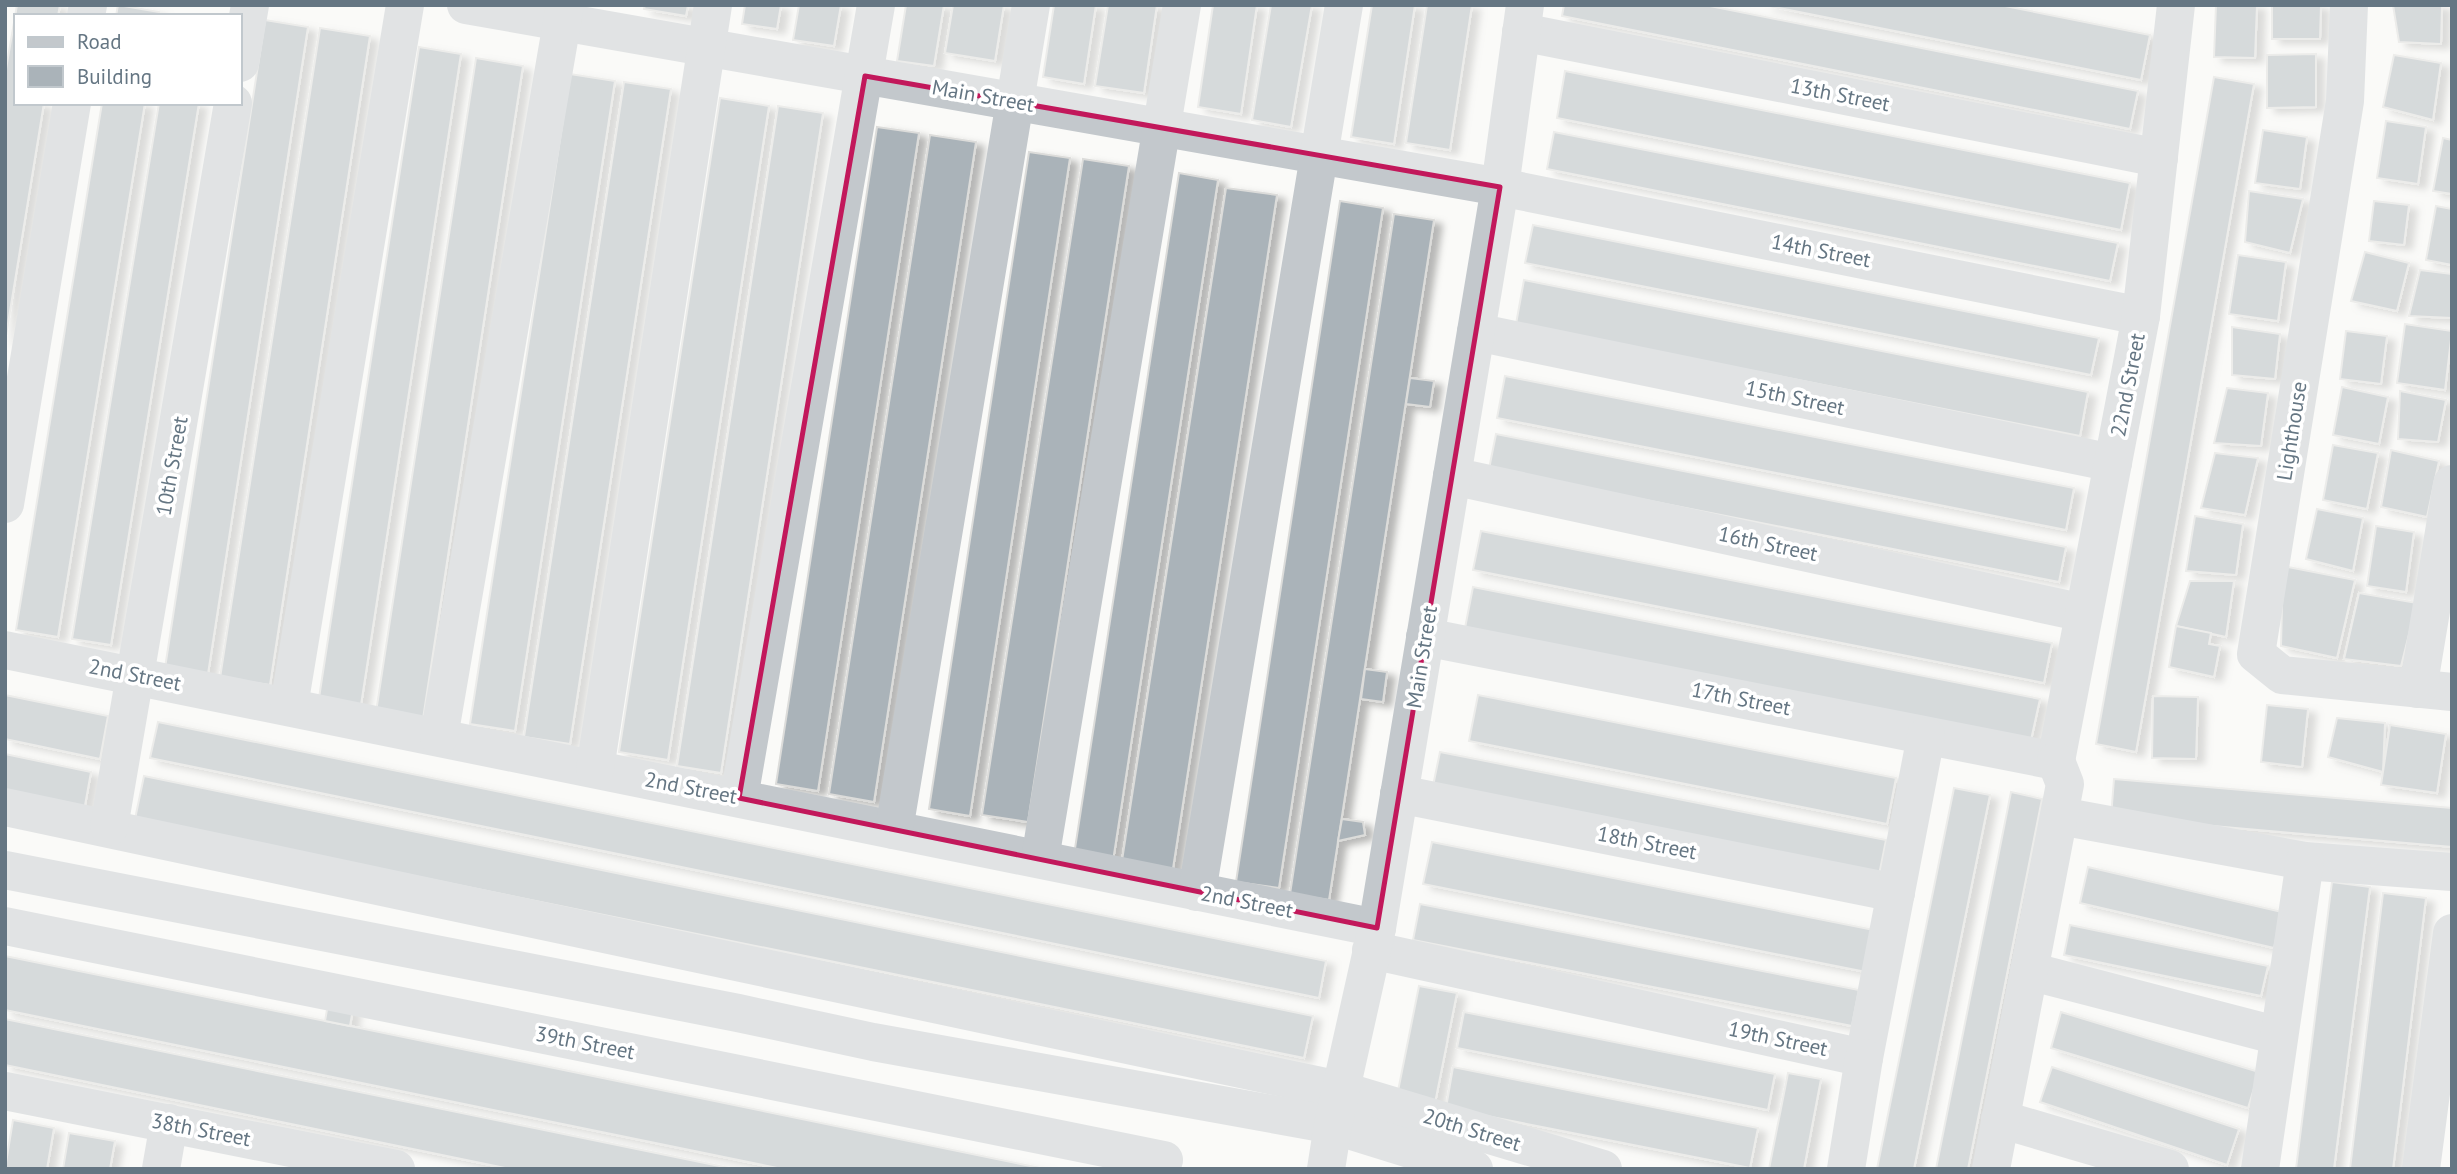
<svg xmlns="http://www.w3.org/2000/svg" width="2457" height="1174" font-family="'PT Sans',sans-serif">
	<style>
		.building { fill: #aab3b9; stroke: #dcdcda; stroke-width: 2; filter: url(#shadow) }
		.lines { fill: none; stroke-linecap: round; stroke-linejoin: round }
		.minor { stroke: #c3c8cc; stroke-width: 38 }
		.marked { fill: none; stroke: #c2185b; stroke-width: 5; stroke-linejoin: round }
		.labels { text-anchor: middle; stroke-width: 7; stroke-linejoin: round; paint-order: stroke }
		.street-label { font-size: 21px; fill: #657683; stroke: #fff }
	</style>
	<defs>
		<filter id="shadow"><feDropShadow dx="8" dy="4.5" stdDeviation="3.5" flood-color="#0004"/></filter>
	</defs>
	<rect width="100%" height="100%" fill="#fafaf8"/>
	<g class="building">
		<path d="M17 5H60L58 16H16V103H44L5 342V75Z"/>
		<path d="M118 5 159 12V16H116Z"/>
		<path d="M645 5H688L686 16 644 9Z"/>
		<path d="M745 5H781L777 29 742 24Z"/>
		<path d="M799 5H841L834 46 793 40Z"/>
		<path d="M906 5H944L934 66 897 61Z"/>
		<path d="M953 5H1004L995 61 945 53Z"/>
		<path d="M1054 5H1096L1084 84 1043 77Z"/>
		<path d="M1108 5H1157L1144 93 1095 86Z"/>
		<path d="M1213 5H1257L1241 114 1198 107Z"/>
		<path d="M1271 5H1312L1291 127 1252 120Z"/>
		<path d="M1372 5H1415L1394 144 1351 137Z"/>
		<path d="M1427 5H1472L1450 150 1406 143Z"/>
		<path d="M1564 5H1705L2138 91 2130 129 1562 16Z"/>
		<path d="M1764 5H2000L2150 35 2141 80Z"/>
		<path d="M2216 5H2257L2255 58 2214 57Z"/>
		<path d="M2272 5H2321L2320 39H2272Z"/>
		<path d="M2393 5H2442L2441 44 2399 42Z"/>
		<path d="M265 20 308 27 208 674 165 668Z"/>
		<path d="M320 28 370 36 270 685 220 678Z"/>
		<path d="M419 47 461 54 361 705 319 698Z"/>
		<path d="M2316 54V107L2267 108V55Z"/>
		<path d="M2394 55 2441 63 2433 120 2383 107Z"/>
		<path d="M476 58 523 66 423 719 376 712Z"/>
		<path d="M1565 71 2130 183 2121 230 1557 118Z"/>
		<path d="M570 74 615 81 515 731 470 724Z"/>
		<path d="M2214 77 2254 84 2136 752 2096 744Z"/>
		<path d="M624 82 671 89 570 744 524 737Z"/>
		<path d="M720 98 769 106 668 760 619 752Z"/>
		<path d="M102 103H145L58 637 16 630Z"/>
		<path d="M159 103H199L111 645 72 639Z"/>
		<path d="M778 106 823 113 721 773 677 766Z"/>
		<path d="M2386 121 2426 127 2418 184 2377 178Z"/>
		<path d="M877 127 919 133 818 791 776 784Z"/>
		<path d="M2263 130 2307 137 2300 189 2255 183Z"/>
		<path d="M1554 132 2118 243 2110 281 1547 169Z"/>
		<path d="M930 135 976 142 874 802 829 794Z"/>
		<path d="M2443 138 2452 140V194L2433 191Z"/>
		<path d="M1029 152 1070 158 970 816 929 809Z"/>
		<path d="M1083 159 1129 166 1028 822 982 815Z"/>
		<path d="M1179 173 1218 180 1113 861 1074 855Z"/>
		<path d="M1226 188 1277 195 1172 875 1121 867Z"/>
		<path d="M2249 191 2303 199 2290 253 2245 242Z"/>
		<path d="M1340 201 1383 208 1279 888 1236 882Z"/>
		<path d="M2374 201 2409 205 2404 245 2369 241Z"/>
		<path d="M2436 206 2452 209V265L2426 260Z"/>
		<path d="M1394 214 1434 220 1329 900 1290 894Z"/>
		<path d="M1533 225 2099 338 2091 375 1525 263Z"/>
		<path d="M2365 252 2409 263 2397 311 2351 301Z"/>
		<path d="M2238 255 2286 262 2278 321 2229 314Z"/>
		<path d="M2420 270 2452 274V318L2409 316Z"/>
		<path d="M1524 280 2088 392 2080 436 1516 324Z"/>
		<path d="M2405 324 2452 331 2445 390 2397 383Z"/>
		<path d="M2232 327 2280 334 2275 379 2232 375Z"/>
		<path d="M2346 331 2387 336 2381 384 2340 379Z"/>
		<path d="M1505 376 2074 488 2066 530 1497 418Z"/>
		<path d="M1410 378 1434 381 1430 407 1406 404Z"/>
		<path d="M2342 387 2388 397 2379 444 2333 435Z"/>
		<path d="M2227 388 2268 393 2261 446 2214 443Z"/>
		<path d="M2400 391 2446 400 2438 442 2398 439Z"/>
		<path d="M1496 434 2066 547 2059 582 1489 469Z"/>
		<path d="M2333 445 2378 453 2367 509 2323 500Z"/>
		<path d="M2391 450 2439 461 2427 517 2381 507Z"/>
		<path d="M2215 453 2258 458 2245 515 2201 508Z"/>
		<path d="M2317 509 2363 518 2353 571 2306 559Z"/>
		<path d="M2195 516 2243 524 2236 575 2186 571Z"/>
		<path d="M2376 526 2414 532 2406 592 2367 586Z"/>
		<path d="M1481 531 2052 643 2044 683 1473 570Z"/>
		<path d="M2283 566 2355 580 2337 658 2281 646Z"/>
		<path d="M2190 581H2234L2226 637 2176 626Z"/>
		<path d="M1473 587 2040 699 2031 740 1465 628Z"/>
		<path d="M2359 593 2417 603 2401 666 2344 659Z"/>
		<path d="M2176 626 2211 633 2209 644 2220 646 2214 677 2169 667Z"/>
		<path d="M1365 669 1387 672 1383 702 1361 699Z"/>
		<path d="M5 695 108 716 100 759 5 739Z"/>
		<path d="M1478 695 1896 778 1887 824 1469 741Z"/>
		<path d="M2153 696 2198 697 2196 759 2152 758Z"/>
		<path d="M2267 705 2308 709 2302 767 2261 762Z"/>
		<path d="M2337 718 2385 723 2383 772 2328 757Z"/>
		<path d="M158 722 1326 961 1319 998 150 758Z"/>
		<path d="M2390 725 2446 734 2437 793 2381 785Z"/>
		<path d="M1440 752 1886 840 1879 875 1433 786Z"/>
		<path d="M5 754 91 772 84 811 5 795Z"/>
		<path d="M144 776 1313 1016 1304 1058 135 819Z"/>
		<path d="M2114 779 2452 808V847L2111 817Z"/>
		<path d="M1954 788 1990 795 1914 1169H1877Z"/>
		<path d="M2011 792 2042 799 1968 1169H1936Z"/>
		<path d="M1342 819 1363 822 1365 835 1338 841Z"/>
		<path d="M1432 842 1874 930 1866 972 1423 884Z"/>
		<path d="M2088 867 2282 912 2274 948 2080 903Z"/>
		<path d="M2332 882 2370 887 2334 1169H2296Z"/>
		<path d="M2383 893 2426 898 2393 1169H2350Z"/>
		<path d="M1420 904 1859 990 1852 1026 1413 940Z"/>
		<path d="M2070 925 2268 966 2261 996 2064 955Z"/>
		<path d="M5 956 350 1026 1045 1169H782L5 1010Z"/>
		<path d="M1419 986 1457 993 1435 1103 1397 1096Z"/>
		<path d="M328 1004 353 1009 350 1026 325 1021Z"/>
		<path d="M1464 1012 1775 1074 1768 1110 1457 1048Z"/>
		<path d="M2061 1012 2259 1072 2248 1108 2051 1048Z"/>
		<path d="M5 1019 734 1169H510L5 1065Z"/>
		<path d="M1453 1067 1758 1128 1750 1168 1446 1108Z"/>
		<path d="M2052 1067 2239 1129 2227 1165 2040 1102Z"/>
		<path d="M1788 1073 1821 1079 1804 1169H1769Z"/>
		<path d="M13 1120 54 1128 47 1169H5Z"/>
		<path d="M69 1133 115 1141 110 1169H63Z"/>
	</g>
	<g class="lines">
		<g class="minor">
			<path d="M466 5 1500 187 2141 316"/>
			<path d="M2349 5 2345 101 2256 654 2282 675 2452 692"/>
			<path d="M86 16 88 5"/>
			<path d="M1521 32 2159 158"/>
			<path d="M240 63 250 5"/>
			<path d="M1476 332 2113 463"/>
			<path d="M1452 476 2084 613"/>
			<path d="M5 504 72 103"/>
			<path d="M1425 637 2056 761"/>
			<path d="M5 650 1377 928"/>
			<path d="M2418 689 2452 484"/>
			<path d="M289 706 405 5"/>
			<path d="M439 737 565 5"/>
			<path d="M2056 761 2141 316 2176 5"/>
			<path d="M595 769 713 5"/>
			<path d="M1399 794 1896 893"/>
			<path d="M739 798 876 5"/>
			<path d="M5 807 1340 1090 1603 1169"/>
			<path d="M2060 816 2305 861 2452 872"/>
			<path d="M109 827 233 103"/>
			<path d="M894 830 1031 5"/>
			<path d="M1040 859 1182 5"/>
			<path d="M5 870 738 1013 873 1042 1333 1125 1474 1169"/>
			<path d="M1197 892 1344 5"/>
			<path d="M5 926 1164 1160"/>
			<path d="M1371 950 1864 1058 1926 736"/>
			<path d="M2029 971 2279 1036"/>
			<path d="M5 1091 396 1169"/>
			<path d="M2000 1119 2170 1169"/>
			<path d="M161 1169 169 1123"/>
			<path d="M1326 1169 1333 1125 1377 928 1500 187 1525 5"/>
			<path d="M1846 1169 1864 1058"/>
			<path d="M1991 1169 2065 784 2056 761"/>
			<path d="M2260 1169 2305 861"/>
			<path d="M2421 1169 2452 933"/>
		</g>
	</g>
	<path d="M0 0H2457V1174H0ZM865 76 1500 187 1377 928 739 798Z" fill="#fafaf8" fill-opacity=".55" fill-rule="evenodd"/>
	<path class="marked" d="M865 76 1500 187 1377 928 739 798Z"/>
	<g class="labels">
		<g class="street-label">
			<text transform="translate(1840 95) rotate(11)" y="7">13th Street</text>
			<text transform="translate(983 96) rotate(10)" y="7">Main Street</text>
			<text transform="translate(1821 251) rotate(11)" y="7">14th Street</text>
			<text transform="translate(2128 385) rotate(-79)" y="7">22nd Street</text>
			<text transform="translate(1795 398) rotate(12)" y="7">15th Street</text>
			<text transform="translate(2292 431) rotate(-81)" y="7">Lighthouse</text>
			<text transform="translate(172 466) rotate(-80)" y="7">10th Street</text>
			<text transform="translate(1768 544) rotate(12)" y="7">16th Street</text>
			<text transform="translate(1422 657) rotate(-81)" y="7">Main Street</text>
			<text transform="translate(135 675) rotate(11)" y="7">2nd Street</text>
			<text transform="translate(1741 699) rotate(11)" y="7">17th Street</text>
			<text transform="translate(691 788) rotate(11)" y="7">2nd Street</text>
			<text transform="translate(1647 843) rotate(11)" y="7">18th Street</text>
			<text transform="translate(1247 902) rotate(11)" y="7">2nd Street</text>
			<text transform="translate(1778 1039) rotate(12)" y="7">19th Street</text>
			<text transform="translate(585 1043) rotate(11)" y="7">39th Street</text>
			<text transform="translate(201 1130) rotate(11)" y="7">38th Street</text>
			<text transform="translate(1472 1130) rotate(17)" y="7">20th Street</text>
		</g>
	</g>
	<rect width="2457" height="1174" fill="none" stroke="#657683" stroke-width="14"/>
	<rect x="14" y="14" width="228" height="91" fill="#ffffff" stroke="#c1c8cd" stroke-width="2"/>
	<rect x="28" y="37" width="35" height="10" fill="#c3c8cc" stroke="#c1c8cd" stroke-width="2"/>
	<text x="77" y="49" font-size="21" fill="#657683">Road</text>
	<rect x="28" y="66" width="35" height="21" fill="#aab3b9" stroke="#c1c8cd" stroke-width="2"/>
	<text x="77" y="84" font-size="21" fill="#657683">Building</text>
</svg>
